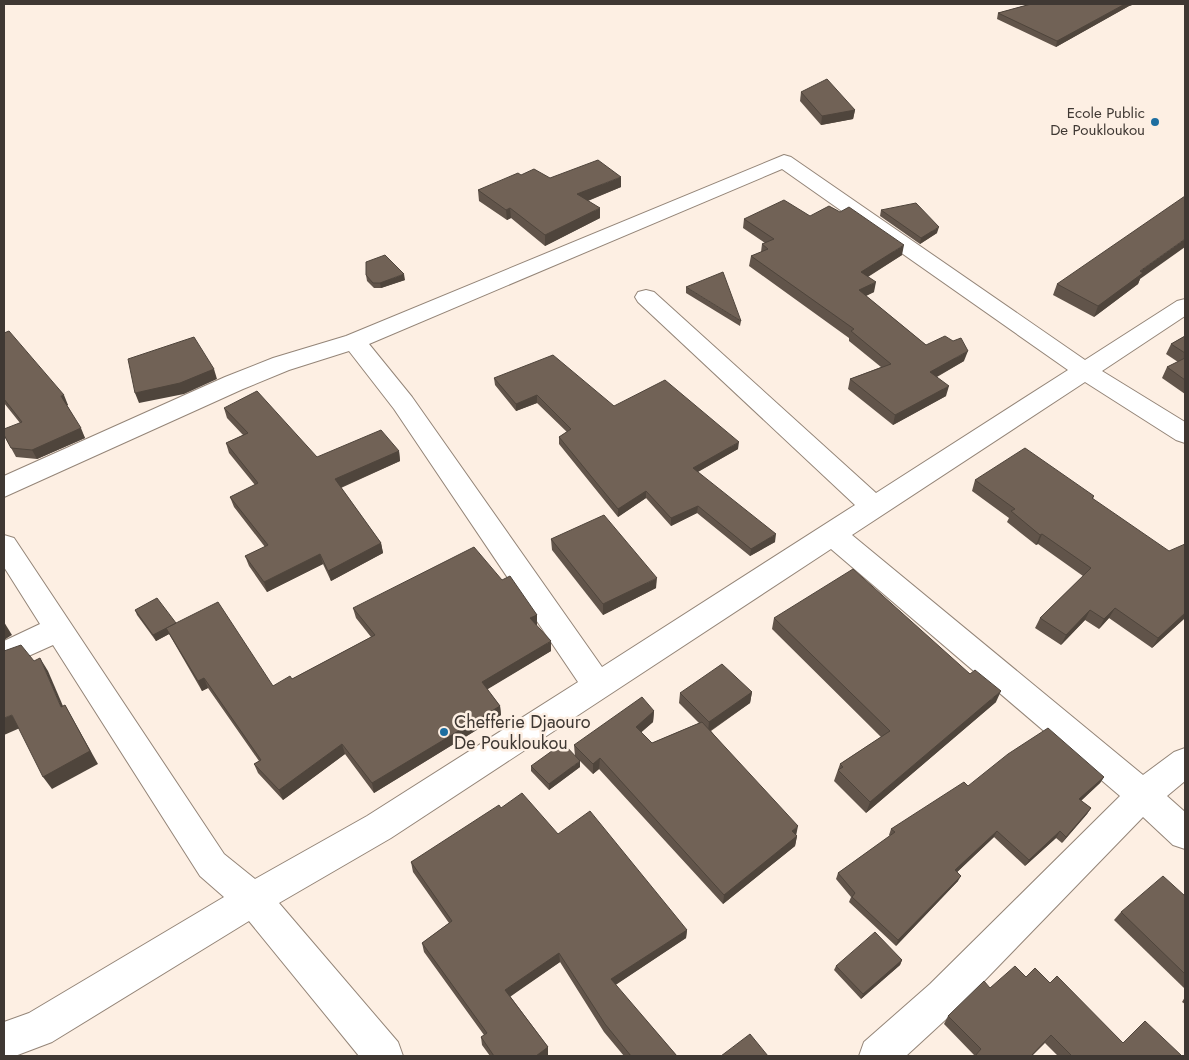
<svg xmlns="http://www.w3.org/2000/svg" width="1189" height="1060" font-family="Jost,sans-serif">
	<style>
		.lines { fill: none; stroke-linecap: round; stroke-linejoin: round }
		.street-casing { stroke: #948578; stroke-width: 2 }
		.street { fill: #fff; fill-rule: evenodd }
		.wall { fill: #61544a }
		.shaded-wall { fill: #4f453c }
		.building { fill: #716256; stroke: #4f453c }
		.poi-dot { fill: #1e6ea0; stroke: #fdefe3; stroke-width: 2 }
		.labels { text-anchor: middle; stroke-width: 5; stroke-linejoin: round; paint-order: stroke }
		.far-poi-label { font-size: 15px; fill: #3f3833; stroke: #fdefe3; text-anchor: end }
		.poi-label { font-size: 18px; fill: #3f3833; stroke: #fdefe3; text-anchor: start }
	</style>
	<rect width="100%" height="100%" fill="#fdefe3"/>
	<g class="lines">
		<g class="street-casing">
			<path id="street" d="M784 155 791 157 1085 360 1177 301 1185 299V316L1102 371 1185 422V443L1176 440 1085 382 852 535 1143 775 1174 752 1185 748V781L1167 796 1185 812V849L1173 845 1143 817 956 1010 906 1056H859L864 1042 930 984 1120 796 831 549 391 838 279 903 398 1042 403 1056H359L249 921 52 1042 15 1056H4V1022L29 1013 224 897 200 876 53 645 4 667V641L40 624 4 567V535L14 538 224 854 255 879 367 816 578 682 394 409 349 351 289 370 243 389 4 497V476L225 377 273 358 346 336ZM782 169 1068 370 876 493 654 292 646 290 638 292 635 297 638 302 855 505 602 667 412 397 369 344Z"/>
		</g>
		<use href="#street" class="street"/>
	</g>
	<g class="wall">
		<path d="M1031 4H1135L1129 6 1056 47 997 19 998 13Z"/>
		<path d="M801 92 855 110 853 119 821 125 800 101Z"/>
		<path d="M521 175 550 178 621 187 588 201 600 218 545 246 511 218 507 220 479 201 478 190Z"/>
		<path d="M881 210 937 233 920 244 880 216Z"/>
		<path d="M810 216 902 255 868 277 874 292 866 296 926 345 964 361 937 377 946 396 893 425 848 389 850 379 881 367 849 341V338L749 266 751 256 761 252 762 244 765 243 743 228 744 219Z"/>
		<path d="M366 275 405 280 381 288H374L367 281Z"/>
		<path d="M1140 279 1138 284 1094 317 1053 295 1057 284Z"/>
		<path d="M686 287 741 321 740 326 686 293Z"/>
		<path d="M4 333 68 405H67L85 438 37 459 16 457 4 435 20 423 4 403Z"/>
		<path d="M1185 336V394L1162 378 1167 367 1178 362 1166 354 1171 344Z"/>
		<path d="M494 378 614 406 738 449 698 472 775 542 750 556 697 513 671 526 646 498 618 517 559 444V437L567 432 537 403 516 411 495 385Z"/>
		<path d="M224 408 317 457 399 451 400 461 341 488 381 543 383 553 331 581 323 564 267 592 249 566 245 556 265 547 234 507 230 497 255 485 229 453 226 443 243 435 227 418Z"/>
		<path d="M975 480 1094 496 1093 499 1185 618 1152 648 1109 618 1099 629 1085 620 1061 645 1035 628 1040 618 1083 576 1038 544 1036 545 1007 522 1009 518 972 491Z"/>
		<path d="M551 539 656 588 603 615 552 550Z"/>
		<path d="M502 580 537 615V625H536L551 651 487 689 500 706 501 715 374 793 345 754 283 800 258 773 254 764 259 761 208 688 202 691 169 634 156 641 137 615 135 610 176 623 273 686 292 679 371 637 356 618 353 608Z"/>
		<path d="M774 618 996 702 866 813 834 781 840 764 881 737 772 629Z"/>
		<path d="M752 692 750 703 711 731 797 836 795 846 723 904 599 769 593 774 575 756 574 745 654 711 653 722 641 732 652 743 699 723 679 703 680 693Z"/>
		<path d="M531 766 580 767 549 790 531 771Z"/>
		<path d="M1104 777 1100 783 1081 801 1091 808 1087 814 1062 843 1056 838 1025 866 994 837 957 872 958 881 896 946 849 902 851 897 836 879 838 873 890 836 889 835 891 829 968 786Z"/>
		<path d="M501 808 558 834 687 930 686 938 615 985 677 1056H624L604 1032 560 962 510 996 548 1047V1055L547 1056H490L482 1045 481 1037 484 1035 424 952 422 943 449 923 413 872 411 862Z"/>
		<path d="M1185 896V989L1114 920 1121 912Z"/>
		<path d="M902 960 900 965 861 999 834 970 836 966Z"/>
		<path d="M1026 977 1050 983 1123 1043 1182 1056H1058L1045 1043 1032 1056H975L944 1024 948 1016 990 988Z"/>
		<path d="M1185 997V1004L1182 1002Z"/>
	</g>
	<g class="shaded-wall">
		<path d="M1125 4H1135L1129 6 1056 47 1057 41Z"/>
		<path d="M855 110 853 119 821 125 822 116Z"/>
		<path d="M621 177V187L577 205V194Z"/>
		<path d="M510 208 511 218 507 220 506 210Z"/>
		<path d="M600 208V218L545 246V235Z"/>
		<path d="M939 227 937 233 920 244 921 238Z"/>
		<path d="M1185 239V247L1140 279 1138 284 1094 317 1098 306 1140 271Z"/>
		<path d="M904 245 902 255 859 282 861 272Z"/>
		<path d="M404 274 405 280 381 288 380 283Z"/>
		<path d="M876 282 874 292 857 300 859 290Z"/>
		<path d="M968 351 964 361 927 382 930 372Z"/>
		<path d="M214 369 217 379 184 394 139 403 135 393Z"/>
		<path d="M949 386 946 396 893 425 895 415Z"/>
		<path d="M64 395 68 405 65 406 61 396Z"/>
		<path d="M537 395V403L516 411V404Z"/>
		<path d="M81 428 85 438 37 459 32 450Z"/>
		<path d="M739 442 738 449 692 475 693 468Z"/>
		<path d="M399 451 400 461 337 489 335 479Z"/>
		<path d="M646 491V498L618 517V509Z"/>
		<path d="M698 506 697 513 671 526V518Z"/>
		<path d="M776 534 775 542 750 556 751 549Z"/>
		<path d="M1042 534 1038 544 1036 545 1040 535Z"/>
		<path d="M381 543 383 553 331 581 328 571Z"/>
		<path d="M320 554 323 564 267 592 264 582Z"/>
		<path d="M657 578 656 588 603 615V604Z"/>
		<path d="M1115 608 1109 618 1099 629 1104 619Z"/>
		<path d="M1090 610 1085 620 1061 645 1066 635Z"/>
		<path d="M1185 613V618L1152 648 1158 638Z"/>
		<path d="M537 615V625L531 628 530 618Z"/>
		<path d="M4 622 12 635 4 640Z"/>
		<path d="M167 628 169 634 156 641 153 635Z"/>
		<path d="M551 641V651L483 692 482 682Z"/>
		<path d="M40 658 48 671 69 720 61 707Z"/>
		<path d="M204 678 208 688 202 691 198 681Z"/>
		<path d="M1001 691 996 702 866 813 870 802Z"/>
		<path d="M752 692 750 703 708 732 709 722Z"/>
		<path d="M65 705 98 764 52 789 43 777Z"/>
		<path d="M500 706 501 715 374 793 372 783Z"/>
		<path d="M654 711 653 722 636 737V727Z"/>
		<path d="M12 715 20 728 4 735V718Z"/>
		<path d="M342 744 345 754 283 800 279 790Z"/>
		<path d="M600 758 599 769 593 774V764Z"/>
		<path d="M580 761V767L549 790V784Z"/>
		<path d="M1104 777 1100 783 1075 806 1079 799Z"/>
		<path d="M1091 808 1087 814 1062 843 1066 837Z"/>
		<path d="M798 826 796 836 792 831Z"/>
		<path d="M997 831 994 837 953 876 955 870Z"/>
		<path d="M1060 831 1056 838 1025 866 1029 860Z"/>
		<path d="M797 836 795 846 723 904 724 895Z"/>
		<path d="M961 876 958 881 896 946 898 940Z"/>
		<path d="M687 930 686 938 611 988V979Z"/>
		<path d="M559 953 560 962 507 999 505 990Z"/>
		<path d="M902 960 900 965 861 999 863 994Z"/>
		<path d="M548 1047V1055L547 1056H536Z"/>
	</g>
	<g class="building">
		<path d="M1031 4H1125L1057 41 998 13Z"/>
		<path d="M827 79 855 110 822 116 801 92Z"/>
		<path d="M598 160 621 177 577 194 600 208 545 235 510 208 506 210 478 190 518 173 521 175 534 169 550 178Z"/>
		<path d="M1185 196V239L1140 271 1143 273 1098 306 1057 284Z"/>
		<path d="M784 200 810 216 829 206 840 212 849 207 904 245 861 272 876 282 859 290 926 345 945 336 953 341 961 338 968 351 930 372 949 386 895 415 850 379 891 364 851 331 854 329 751 256 768 249 762 244 774 239 744 219Z"/>
		<path d="M916 203 939 227 921 238 881 210Z"/>
		<path d="M385 255 404 274 380 283H373L366 275V262Z"/>
		<path d="M723 272 741 321 686 287Z"/>
		<path d="M9 331 64 395 61 396 81 428 32 450 11 448 4 435V429L22 422 4 399V333Z"/>
		<path d="M1185 336V353L1171 344Z"/>
		<path d="M194 337 214 369 180 383 135 393 128 359Z"/>
		<path d="M553 355 614 406 665 380 739 442 693 468 776 534 751 549 698 506 671 518 646 491 618 509 559 437 571 429 537 395 516 404 494 378Z"/>
		<path d="M1185 358V380L1167 367Z"/>
		<path d="M257 391 317 457 381 430 399 451 335 479 381 543 328 571 320 554 264 582 245 556 268 545 230 497 258 483 226 443 248 433 224 408Z"/>
		<path d="M1025 448 1094 496 1092 498 1169 551 1185 544V613L1158 638 1115 608 1104 619 1090 610 1066 635 1040 618 1091 568 1042 534 1040 535 1011 511 1015 509 975 480Z"/>
		<path d="M604 515 657 578 603 604 551 539Z"/>
		<path d="M474 547 502 580 510 576 537 615 530 618 551 641 482 682 500 706 372 783 342 744 279 790 254 764 261 760 204 678 198 681 166 628 218 602 273 686 290 676 292 679 375 635 353 608Z"/>
		<path d="M853 569 970 674 975 670 1001 691 870 802 838 770 843 767 840 764 890 731 774 618Z"/>
		<path d="M157 598 176 623 153 635 135 610Z"/>
		<path d="M21 645 34 661 40 658 61 707 65 705 90 751 43 777 12 715 4 718V651Z"/>
		<path d="M722 664 752 692 709 722 680 693Z"/>
		<path d="M642 697 654 711 636 727 652 743 702 722 798 826 792 831 797 836 724 895 600 758 593 764 574 745Z"/>
		<path d="M1048 728 1104 777 1079 799 1091 808 1066 837 1060 831 1029 860 997 831 955 870 961 876 898 940 852 897 855 893 838 873 895 832 891 829 964 782 968 786 1008 754Z"/>
		<path d="M563 743 580 761 549 784 531 766Z"/>
		<path d="M522 793 558 834 590 811 687 930 611 979 677 1056H631L605 1024 559 953 505 990 548 1047 536 1056H494L481 1037 487 1033 422 943 452 921 411 862 499 805 501 808Z"/>
		<path d="M1163 876 1185 896V974L1121 912Z"/>
		<path d="M875 932 902 960 863 994 836 966Z"/>
		<path d="M1015 966 1026 977 1035 968 1050 983 1057 976 1123 1043 1145 1021 1182 1056H1072L1051 1035 1031 1056H975L981 1049 948 1016 984 981 990 988Z"/>
		<path d="M750 1034 768 1056H721Z"/>
	</g>
	<g class="poi-dot">
		<circle cx="1155" cy="122" r="5"/>
		<circle cx="444" cy="732" r="5"/>
	</g>
	<g class="labels">
		<g class="far-poi-label">
			<text x="1145" y="118">Ecole Public<tspan x="1145" dy="17">De Poukloukou</tspan></text>
		</g>
		<g class="poi-label">
			<text x="454" y="728">Chefferie Djaouro<tspan x="454" dy="21">De Poukloukou</tspan></text>
		</g>
	</g>
	<rect width="1189" height="1060" fill="none" stroke="#3f3833" stroke-width="10"/>
</svg>
